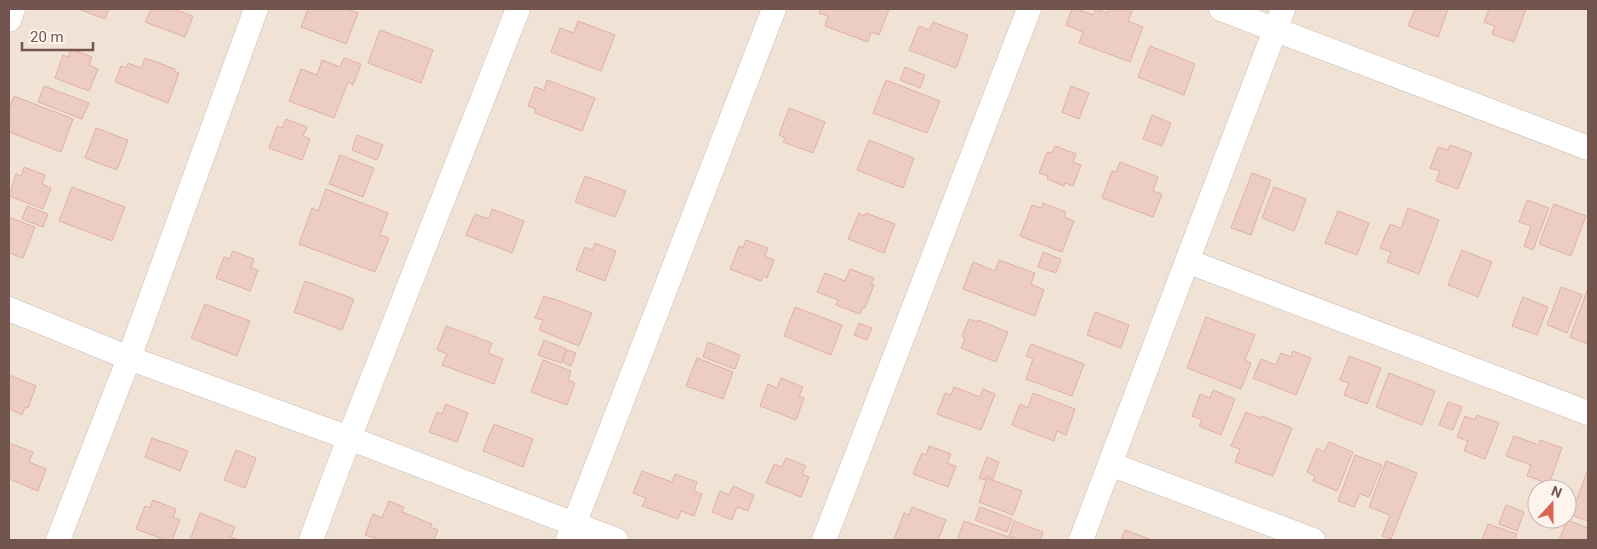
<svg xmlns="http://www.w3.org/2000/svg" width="1597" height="549" font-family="Roboto,sans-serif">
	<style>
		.residential { fill: #f1e2d6; fill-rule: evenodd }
		.building { fill: #edcdc1; stroke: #deb2a3 }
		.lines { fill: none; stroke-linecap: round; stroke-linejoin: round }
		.minor-casing { stroke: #cdbab1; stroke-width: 25 }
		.minor { stroke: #fff; stroke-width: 24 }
	</style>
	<rect width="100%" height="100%" fill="#faf0e7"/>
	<path class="residential" d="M9 9H1588V540H9ZM1537 489H1567V519H1537Z"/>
	<g class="building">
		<path d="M78 9H109L105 19Z"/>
		<path d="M151 9H173L193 16 185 37 145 22Z"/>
		<path d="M308 9H347L358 13 346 44 301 27Z"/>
		<path d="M821 9H889L879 35 871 32 868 42 825 26 828 16 819 13Z"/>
		<path d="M1072 9H1077L1093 15 1096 9 1107 13 1109 9H1133L1128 21 1143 27 1130 62 1079 43 1083 32 1066 25Z"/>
		<path d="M1415 9H1448L1438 37 1408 26Z"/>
		<path d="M1489 9H1526L1514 42 1492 34 1495 26 1484 22Z"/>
		<path d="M578 21 615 35 601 71 551 52 560 28 574 33Z"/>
		<path d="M933 22 968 35 956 68 909 50 919 26 929 30Z"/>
		<path d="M380 30 433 50 421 83 368 63Z"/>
		<path d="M1150 46 1195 64 1184 95 1138 77Z"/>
		<path d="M71 49 92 57 89 65 98 69 89 91 55 78 63 55 68 57Z"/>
		<path d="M145 58 175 69 174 71 179 73 168 103 115 82 121 66 126 68 128 63 141 68Z"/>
		<path d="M344 58 361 64 353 85 348 82 334 118 289 101 301 69 317 75 322 60 340 67Z"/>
		<path d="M905 67 925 75 920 88 900 80Z"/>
		<path d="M547 80 595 98 582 131 535 113 536 109 528 106 535 87 544 90Z"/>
		<path d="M886 80 940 101 927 133 873 113Z"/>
		<path d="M44 86 89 103 82 119 38 102Z"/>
		<path d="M1071 86 1089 93 1079 119 1062 112Z"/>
		<path d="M14 96 73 119 61 152 9 132V109Z"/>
		<path d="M789 108 825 122 813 153 783 142 785 138 779 135Z"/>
		<path d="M1152 115 1171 123 1162 146 1143 139Z"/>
		<path d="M286 119 307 127 303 136 310 139 302 160 269 148 277 126 282 128Z"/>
		<path d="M96 128 128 140 117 170 85 158Z"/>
		<path d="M357 135 383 145 377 160 352 150Z"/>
		<path d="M869 140 914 158 903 188 857 170Z"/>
		<path d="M1450 145 1472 153 1458 189 1436 181 1440 171 1430 168 1438 147 1448 150Z"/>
		<path d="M1055 146 1076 154 1073 162 1081 165 1073 186 1065 183 1064 186 1047 179 1048 176 1039 173 1047 152 1052 153Z"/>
		<path d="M340 155 374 168 363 197 329 184Z"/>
		<path d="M1120 162 1158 177 1153 191 1162 194 1153 217 1102 198 1112 171 1116 172Z"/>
		<path d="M24 167 45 175 42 184 51 188 43 209 9 196 16 174 21 176Z"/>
		<path d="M1252 173 1271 180 1251 235 1231 228Z"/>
		<path d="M585 176 626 191 615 217 575 202Z"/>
		<path d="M72 187 125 207 112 241 59 221Z"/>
		<path d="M1274 187 1306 199 1294 231 1262 218Z"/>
		<path d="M326 189 388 213 380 235 389 238 375 272 299 244 312 208 318 211Z"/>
		<path d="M1527 200 1549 208 1533 250 1524 246 1531 226 1519 222Z"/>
		<path d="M1043 203 1066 212 1064 217 1074 221 1062 252 1020 236 1032 205 1041 208Z"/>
		<path d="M1554 204 1586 216 1571 256 1539 244Z"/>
		<path d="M27 206 48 214 43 227 22 219Z"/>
		<path d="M1408 208 1439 220 1419 274 1387 262 1391 252 1380 248 1390 224 1401 228Z"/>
		<path d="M492 209 524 221 512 253 466 235 475 214 489 219Z"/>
		<path d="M1338 211 1369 223 1357 255 1325 243Z"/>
		<path d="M859 213 864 216 866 213 895 224 884 253 848 239Z"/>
		<path d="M9 217 35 227 23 258 9 253Z"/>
		<path d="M746 240 768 248 765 256 774 260 767 278 763 276 761 281 730 269 739 246 743 248Z"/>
		<path d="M595 243 616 251 605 281 576 270 585 247 592 250Z"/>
		<path d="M1462 250 1492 262 1478 297 1448 285Z"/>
		<path d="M233 251 254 259 251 268 258 270 250 291 216 278 224 257 229 259Z"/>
		<path d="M1043 252 1061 259 1056 273 1038 267Z"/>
		<path d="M999 260 1035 273 1031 284 1044 290 1035 316 963 289 973 262 995 271Z"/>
		<path d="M850 269 874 278 871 284 874 285 865 308 863 307 860 314 836 305 838 300 817 292 825 273 845 281Z"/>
		<path d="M305 281 354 299 342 330 294 312Z"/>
		<path d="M1561 287 1582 295 1567 333 1547 325Z"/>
		<path d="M1588 288V344L1570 337Z"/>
		<path d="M544 296 551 299V298L592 313 579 346 539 330 543 320 535 318Z"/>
		<path d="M1523 297 1548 307 1537 335 1512 326Z"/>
		<path d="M205 304 250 321 237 356 191 338Z"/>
		<path d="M795 307 842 325 831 355 784 336Z"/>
		<path d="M1095 312 1129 325 1121 348 1087 335Z"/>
		<path d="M1206 317 1255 335 1245 360 1251 363 1241 389 1187 368Z"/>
		<path d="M969 319 977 322 978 320 1008 332 996 362 961 348 965 338 962 336Z"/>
		<path d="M859 323 872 328 867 340 854 335Z"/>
		<path d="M446 326 492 343 488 353 503 359 494 384 442 365 447 354 437 350Z"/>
		<path d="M544 340 566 349 561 363 538 355Z"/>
		<path d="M708 342 740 355 735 369 703 357Z"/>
		<path d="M1031 344 1084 364 1072 396 1026 379 1033 359 1026 356Z"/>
		<path d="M567 350 576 353 571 366 563 362Z"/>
		<path d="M1293 351 1311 358 1296 395 1253 378 1261 359 1276 365 1281 353 1291 357Z"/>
		<path d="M1349 356 1381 368 1367 404 1344 395 1349 383 1340 380Z"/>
		<path d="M697 358 733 372 723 399 686 386Z"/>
		<path d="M543 360 571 371 568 380 575 383 567 405 531 392Z"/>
		<path d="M1389 373 1435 391 1422 425 1376 407Z"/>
		<path d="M9 375 36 386 28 408 25 407 22 415 9 409Z"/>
		<path d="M781 378 803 387 799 396 804 398 796 420 760 406 768 384 777 388Z"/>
		<path d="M954 387 980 397 983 389 995 394 981 430 937 414 945 393 951 395Z"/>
		<path d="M1213 390 1235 399 1221 435 1199 426 1202 420 1192 416 1200 394 1210 398Z"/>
		<path d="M1033 393 1075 409 1066 435 1057 431 1054 441 1012 425 1020 404 1028 408Z"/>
		<path d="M1448 402 1462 407 1453 430 1439 425Z"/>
		<path d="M446 404 468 413 457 442 429 432 437 412 442 414Z"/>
		<path d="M1246 412 1261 418 1262 416 1292 428 1273 476 1235 462 1240 449 1231 446Z"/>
		<path d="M1477 415 1499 423 1485 459 1464 451 1468 441 1457 437 1465 416 1475 420Z"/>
		<path d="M494 424 533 439 523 467 483 451Z"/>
		<path d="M1514 436 1539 445 1540 440 1562 448 1549 484 1527 476 1531 465 1506 456Z"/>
		<path d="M152 438 188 451 180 471 145 457Z"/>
		<path d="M1329 442 1353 452 1337 491 1313 481 1315 476 1307 472 1317 448 1324 452Z"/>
		<path d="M9 443 33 452 29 462 46 469 38 491 9 479Z"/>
		<path d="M929 446 951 454 947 463 956 466 948 487 913 474 922 453 926 455Z"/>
		<path d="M236 450 256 458 245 488 224 480Z"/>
		<path d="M1355 455 1382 465 1369 497 1360 494 1354 507 1338 501Z"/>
		<path d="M987 457 999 462 993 479 986 476 985 480 979 478Z"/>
		<path d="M786 458 806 466 802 474 809 477 801 497 766 483 774 464 782 467Z"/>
		<path d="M1386 461 1417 473 1391 539 1382 536 1390 515 1369 507Z"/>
		<path d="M1588 469V521L1571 515Z"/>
		<path d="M642 471 672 482 675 474 697 482 694 491 702 494 694 516 681 511 678 519 642 506 646 498 633 493Z"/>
		<path d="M987 478 1022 491 1013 515 979 502Z"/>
		<path d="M733 486 754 495 748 511 737 507 732 520 712 512 720 491 729 495Z"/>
		<path d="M153 500 176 509 173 517 180 520 172 540H165L136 529 145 506 150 508Z"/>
		<path d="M389 501 404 507 402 512 432 524 430 527 438 530 434 540H374L375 538 365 535 373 514 382 518Z"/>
		<path d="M1506 505 1524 512 1517 531 1499 524Z"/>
		<path d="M912 507 946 520 938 540 894 539 904 513 909 515Z"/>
		<path d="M980 507 1012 519 1007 532 975 520Z"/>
		<path d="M200 513 235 527 231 537 239 540H190Z"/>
		<path d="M1567 520 1588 528V540H1559Z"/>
		<path d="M964 521 1014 539V540H957Z"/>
		<path d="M1014 521 1043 532 1040 540H1016V538L1009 536Z"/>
		<path d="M1488 524 1517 534 1515 540H1482Z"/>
		<path d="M1125 530 1152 540H1121Z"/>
	</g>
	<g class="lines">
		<g class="minor-casing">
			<g id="minor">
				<path d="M1221 9 1588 148"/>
				<path d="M9 20 13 9"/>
				<path d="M1187 261 1588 413"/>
				<path d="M9 309 129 358 349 438 616 540"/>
				<path d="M1110 464 1313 540"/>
				<path d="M58 540 129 358 256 9"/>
				<path d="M311 540 349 438 518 9"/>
				<path d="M568 540 774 9"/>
				<path d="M824 540 1029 9"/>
				<path d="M1081 540 1283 9"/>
			</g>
		</g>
		<use href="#minor" class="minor"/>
	</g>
	<rect width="1597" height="549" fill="none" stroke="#72564e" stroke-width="20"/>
	<g transform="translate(1552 504) rotate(21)"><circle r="24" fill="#fdf5ed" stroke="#c5b5ad"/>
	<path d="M0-4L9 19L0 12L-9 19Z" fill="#d96557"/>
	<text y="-8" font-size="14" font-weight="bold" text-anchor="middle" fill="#72564e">N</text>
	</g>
	<path d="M22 42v8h71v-8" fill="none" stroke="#72564e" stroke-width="2.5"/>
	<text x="30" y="42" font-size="15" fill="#72564e" stroke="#fdf5ed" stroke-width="4" paint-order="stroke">20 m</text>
</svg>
